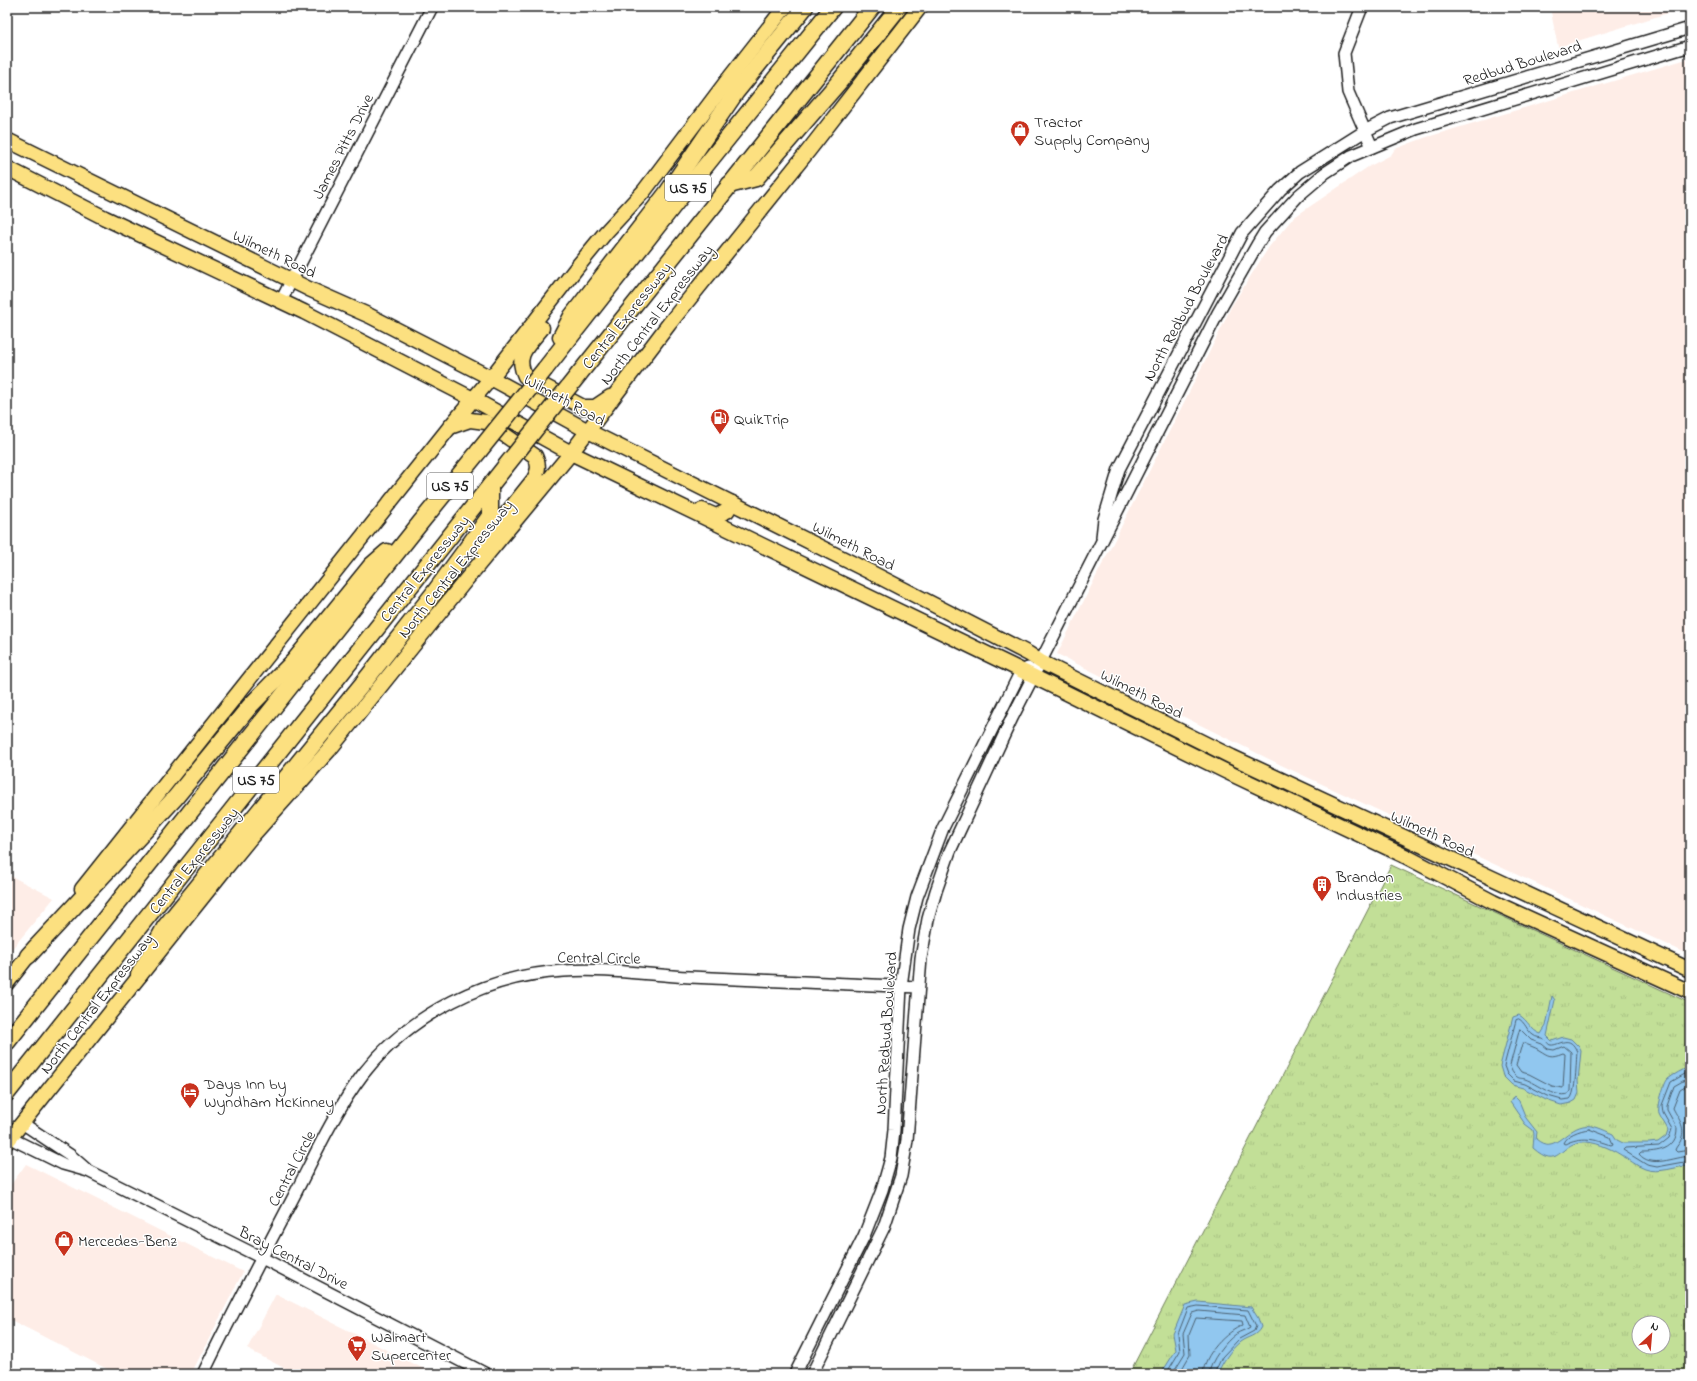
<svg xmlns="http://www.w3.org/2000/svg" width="1697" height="1381" font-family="'Indie Flower',sans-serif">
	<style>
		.built { fill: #feede7 }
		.grass { fill: url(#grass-tufts); stroke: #6f7e5a; fill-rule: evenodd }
		.water { fill: #91c7ef; stroke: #62839b }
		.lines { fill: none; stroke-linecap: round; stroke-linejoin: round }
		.shore { stroke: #4b6070; stroke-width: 1 }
		.minor-casing { stroke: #1c1c1c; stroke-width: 14 }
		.major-casing { stroke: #1c1c1c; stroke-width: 17 }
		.highway-casing { stroke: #1c1c1c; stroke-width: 19 }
		.minor { stroke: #fff; stroke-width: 11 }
		.major { stroke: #fce080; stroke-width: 14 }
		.highway { stroke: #fce080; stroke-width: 16 }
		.highway-bridge-casing { stroke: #1c1c1c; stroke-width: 19; stroke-linecap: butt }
		.highway-bridge { stroke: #fce080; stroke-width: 16 }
		.labels { text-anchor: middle; stroke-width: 3; stroke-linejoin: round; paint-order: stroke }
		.shield { fill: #fff; stroke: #606060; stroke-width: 1 }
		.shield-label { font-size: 15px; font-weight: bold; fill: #1c1c1c }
		.street-label { font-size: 16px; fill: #1c1c1c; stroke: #fff }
		.poi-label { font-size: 16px; fill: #1c1c1c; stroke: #fff; text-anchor: start }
	</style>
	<defs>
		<pattern id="grass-tufts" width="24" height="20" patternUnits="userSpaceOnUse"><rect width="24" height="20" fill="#c2df97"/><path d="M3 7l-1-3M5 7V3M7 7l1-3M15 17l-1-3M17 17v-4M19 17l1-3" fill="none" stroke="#a6bf82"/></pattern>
	</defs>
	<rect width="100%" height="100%" fill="#fff"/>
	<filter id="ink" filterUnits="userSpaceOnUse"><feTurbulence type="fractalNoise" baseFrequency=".025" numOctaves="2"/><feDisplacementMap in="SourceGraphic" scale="8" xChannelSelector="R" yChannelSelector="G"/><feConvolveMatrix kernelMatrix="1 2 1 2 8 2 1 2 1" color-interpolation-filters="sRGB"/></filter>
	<g filter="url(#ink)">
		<g class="built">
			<path d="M1550 7H1688L1558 47Z"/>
			<path d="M1690 58V955L1281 765 1057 654 1222 327 1231 307 1269 247 1293 218 1368 167 1391 155 1395 149 1424 138Z"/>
			<path d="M7 874 54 898 7 955Z"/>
			<path d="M26 1164 243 1272 191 1374H117L7 1318V1190Z"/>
			<path d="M276 1294 434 1374H284L286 1369 247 1349Z"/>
		</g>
		<path class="grass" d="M1391 865 1690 1003V1374H1129ZM1639 1323H1663V1347H1639Z"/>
		<g class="water">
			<path d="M1552 996 1555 1000 1547 1036 1552 1041 1563 1037 1571 1039 1579 1047 1581 1051 1578 1081 1579 1093 1576 1100 1571 1103 1561 1105 1546 1100 1523 1088 1512 1085 1503 1076 1500 1066 1513 1017 1519 1015C1528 1020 1531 1031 1541 1034L1546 1026Z"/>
			<path d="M1690 1066V1165C1676 1167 1658 1174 1645 1169 1636 1166 1629 1159 1621 1155 1610 1148 1594 1141 1581 1142 1559 1144 1559 1171 1533 1148L1534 1134 1533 1130 1525 1124 1510 1102 1514 1096 1519 1101 1526 1118 1537 1132 1536 1139C1554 1155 1564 1130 1583 1126 1592 1124 1604 1130 1613 1134L1617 1140 1623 1143H1649L1658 1142 1666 1136 1668 1130C1666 1125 1661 1119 1659 1114 1657 1108 1664 1082 1668 1079 1674 1074 1683 1070 1690 1066Z"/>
			<path d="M1198 1302 1251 1307 1258 1318 1261 1327C1256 1337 1248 1336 1240 1342 1230 1350 1223 1362 1217 1374H1161L1176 1350 1173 1334 1185 1305Z"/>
		</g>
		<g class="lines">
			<g class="shore">
				<path d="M1519 1019C1525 1022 1527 1031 1533 1035 1536 1038 1541 1037 1544 1039 1547 1041 1548 1045 1551 1045 1559 1046 1570 1033 1577 1052 1576 1062 1576 1094 1570 1099L1562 1100 1548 1096 1525 1084 1514 1081 1507 1074 1504 1066 1516 1020Z"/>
				<path d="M1520 1029 1531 1040 1542 1044 1548 1049 1554 1050 1564 1046 1571 1052 1570 1091 1568 1094C1553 1098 1539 1084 1525 1079 1522 1078 1519 1079 1516 1076 1513 1074 1511 1070 1510 1066Z"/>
				<path d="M1524 1043C1529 1046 1535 1047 1539 1050 1549 1056 1550 1058 1563 1053L1565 1054 1563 1088 1552 1086 1529 1074 1521 1072 1516 1065 1522 1044Z"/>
				<path d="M1690 1071 1671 1082 1662 1105 1663 1113 1672 1129 1669 1138 1659 1146 1625 1148 1623 1150 1647 1165 1657 1167 1690 1161"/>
				<path d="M1690 1077 1674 1086 1667 1106V1110L1677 1128C1677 1150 1657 1152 1641 1152L1639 1154C1651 1169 1674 1157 1690 1156"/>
				<path d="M1690 1084 1680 1090 1673 1108C1679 1120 1687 1128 1680 1142 1678 1145 1676 1147 1675 1150L1677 1152 1690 1150"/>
				<path d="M1589 1129 1610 1137 1613 1144 1611 1145C1595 1139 1581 1136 1565 1144L1563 1143C1566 1135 1580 1130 1589 1129Z"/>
				<path d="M1166 1374 1180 1351 1178 1334 1188 1308 1198 1306 1248 1310 1256 1326 1254 1331 1239 1339 1222 1357 1214 1374"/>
				<path d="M1172 1374 1185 1353 1183 1334 1192 1313 1199 1311 1245 1315 1250 1327C1246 1330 1240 1331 1236 1334 1225 1342 1210 1361 1209 1374"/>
				<path d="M1179 1374 1190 1355 1189 1335 1196 1318 1242 1321 1243 1325C1226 1332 1204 1354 1203 1374"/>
			</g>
			<g class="minor-casing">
				<g id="minor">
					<path d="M1362 7 1344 53 1348 92 1372 147"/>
					<path d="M281 301 432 7"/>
					<path d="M1102 537 1104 519 1119 469 1242 233 1280 190 1300 172 1365 131 1390 118 1690 28"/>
					<path d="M22 1123 70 1155 86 1169"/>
					<path d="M10 1138 63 1164 88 1171 262 1258 486 1374"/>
					<path d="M203 1374C232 1314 263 1255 294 1196 315 1155 335 1111 363 1074 410 1014 487 975 564 971 606 968 648 975 690 977 766 980 842 984 918 987"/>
					<path d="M795 1374 864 1236 882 1190 891 1158 894 1130 901 986 909 929 917 897 943 828 1021 671 1028 668"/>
					<path d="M812 1374 884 1227 901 1176 907 1140 921 958 928 919 936 891 950 851 1012 718 1218 313 1257 245 1265 232 1298 196 1325 173 1351 156 1416 129 1690 46"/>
				</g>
			</g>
			<g class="major-casing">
				<g id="major">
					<path d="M7 140 309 289 370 316 491 378 588 431 870 572 1029 654 1041 662 1232 757 1690 970"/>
					<path d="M7 168 105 218 304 312 473 399 571 453 1010 665 1225 771 1405 856 1493 902 1690 992"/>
					<path d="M542 328C529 345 514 355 525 376L583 407H595L610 397"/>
					<path d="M450 427 470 420 486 422 535 456C539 465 539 470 534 479L495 528 484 548"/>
					<path d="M702 510 716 516 727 511 732 503"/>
					<path d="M82 889 449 428 491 378 578 266 606 232 644 191 727 81 785 7"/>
					<path d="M7 983 35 947"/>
					<path d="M7 1142 221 874 252 836 330 749 465 581 571 453 669 324 809 150 920 7"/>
				</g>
			</g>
			<g class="highway-casing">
				<g id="highway">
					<path d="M729 185 756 178 839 82 899 7"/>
					<path d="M561 337 572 316 667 193 736 92 805 7"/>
					<path d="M545 369 674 205 833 7"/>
					<path d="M579 374 872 7"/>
					<path d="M28 956 175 798 250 706 294 661 371 566 387 552"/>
					<path d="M139 975 165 927 364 682 434 593 467 548 490 516V486"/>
					<path d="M7 1042 421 522 479 451"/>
					<path d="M7 1093 505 467"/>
				</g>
			</g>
			<use href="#minor" class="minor"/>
			<use href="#major" class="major"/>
			<use href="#highway" class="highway"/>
			<g class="highway-bridge-casing">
				<g id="highway-bridge">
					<path d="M479 451 545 369"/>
					<path d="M505 467 579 374"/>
				</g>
			</g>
			<use href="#highway-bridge" class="highway-bridge"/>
		</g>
	</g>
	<defs>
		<g id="shop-pin" transform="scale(1)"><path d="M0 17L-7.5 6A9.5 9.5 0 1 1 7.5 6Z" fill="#c8321e" stroke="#fff"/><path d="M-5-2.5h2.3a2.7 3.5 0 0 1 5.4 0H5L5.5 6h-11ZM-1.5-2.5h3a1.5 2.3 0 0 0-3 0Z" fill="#fff"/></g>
		<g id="fuel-pin" transform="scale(1)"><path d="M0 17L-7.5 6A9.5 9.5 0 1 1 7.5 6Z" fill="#c8321e" stroke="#fff"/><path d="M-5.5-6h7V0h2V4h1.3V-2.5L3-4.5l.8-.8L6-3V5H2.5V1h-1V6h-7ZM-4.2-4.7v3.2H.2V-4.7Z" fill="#fff"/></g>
		<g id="building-pin" transform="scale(1)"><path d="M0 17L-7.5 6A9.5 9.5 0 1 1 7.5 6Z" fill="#c8321e" stroke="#fff"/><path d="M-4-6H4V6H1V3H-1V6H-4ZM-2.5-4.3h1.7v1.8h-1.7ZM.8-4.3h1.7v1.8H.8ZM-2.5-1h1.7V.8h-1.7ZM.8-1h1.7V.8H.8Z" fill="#fff"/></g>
		<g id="hotel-pin" transform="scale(1)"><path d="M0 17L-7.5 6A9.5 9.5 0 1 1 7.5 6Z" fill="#c8321e" stroke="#fff"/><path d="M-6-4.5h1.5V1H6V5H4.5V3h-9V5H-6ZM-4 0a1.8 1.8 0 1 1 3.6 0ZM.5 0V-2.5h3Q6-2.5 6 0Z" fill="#fff"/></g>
		<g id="supermarket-pin" transform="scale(1)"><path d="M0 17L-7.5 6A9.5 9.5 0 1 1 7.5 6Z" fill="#c8321e" stroke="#fff"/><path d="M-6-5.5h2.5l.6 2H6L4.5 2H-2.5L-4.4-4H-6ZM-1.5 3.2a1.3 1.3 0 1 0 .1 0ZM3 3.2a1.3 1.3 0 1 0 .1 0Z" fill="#fff"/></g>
	</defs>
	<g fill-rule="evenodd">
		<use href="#shop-pin" x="1020" y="130"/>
		<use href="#fuel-pin" x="720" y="418"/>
		<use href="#building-pin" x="1322" y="885"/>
		<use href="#hotel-pin" x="190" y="1092"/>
		<use href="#shop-pin" x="64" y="1240"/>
		<use href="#supermarket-pin" x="357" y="1345"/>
	</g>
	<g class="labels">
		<g class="shield">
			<rect x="665" y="175" width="46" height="26" rx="3"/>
			<rect x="427" y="473" width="46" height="26" rx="3"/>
			<rect x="233" y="767" width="46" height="26" rx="3"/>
		</g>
		<g class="shield-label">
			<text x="688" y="193">US 75</text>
			<text x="450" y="491">US 75</text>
			<text x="256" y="785">US 75</text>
		</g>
		<g class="street-label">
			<text transform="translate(1522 62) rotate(-17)" y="6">Redbud Boulevard</text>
			<text transform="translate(342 146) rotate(-63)" y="6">James Pitts Drive</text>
			<text transform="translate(275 253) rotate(26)" y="6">Wilmeth Road</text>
			<text transform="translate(1185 307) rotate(-62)" y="6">North Redbud Boulevard</text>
			<text transform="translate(656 314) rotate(-52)" y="6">North Central Expressway</text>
			<text transform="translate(626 315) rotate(-51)" y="6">Central Expressway</text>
			<text transform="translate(565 399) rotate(29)" y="6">Wilmeth Road</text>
			<text transform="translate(854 545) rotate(27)" y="6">Wilmeth Road</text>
			<text transform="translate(424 568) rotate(-51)" y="6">Central Expressway</text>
			<text transform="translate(455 568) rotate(-51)" y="6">North Central Expressway</text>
			<text transform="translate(1142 693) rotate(27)" y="6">Wilmeth Road</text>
			<text transform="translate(1433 833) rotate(25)" y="6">Wilmeth Road</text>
			<text transform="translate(193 860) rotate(-51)" y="6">Central Expressway</text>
			<text transform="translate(599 957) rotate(1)" y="6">Central Circle</text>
			<text transform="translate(96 1003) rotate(-52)" y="6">North Central Expressway</text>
			<text transform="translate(885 1033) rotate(-86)" y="6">North Redbud Boulevard</text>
			<text transform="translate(291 1168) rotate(-62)" y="6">Central Circle</text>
			<text transform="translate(294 1257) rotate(27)" y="6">Bray Central Drive</text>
		</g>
		<g class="poi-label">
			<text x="1034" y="127">Tractor<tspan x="1034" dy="18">Supply Company</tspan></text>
			<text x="734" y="424">QuikTrip</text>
			<text x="1336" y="882">Brandon<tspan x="1336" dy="18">Industries</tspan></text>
			<text x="204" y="1089">Days Inn by<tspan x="204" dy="18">Wyndham McKinney</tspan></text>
			<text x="78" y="1246">Mercedes-Benz</text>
			<text x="371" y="1342">Walmart<tspan x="371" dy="18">Supercenter</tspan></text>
		</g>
	</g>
	<rect width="1697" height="1381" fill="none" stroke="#fff" stroke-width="24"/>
	<rect x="12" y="12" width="1673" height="1357" fill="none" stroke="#1c1c1c" stroke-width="1.5" filter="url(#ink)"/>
	<g transform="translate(1651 1335) rotate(26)"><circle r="19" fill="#ffffff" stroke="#a4a4a4"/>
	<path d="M0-3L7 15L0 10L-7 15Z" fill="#c8321e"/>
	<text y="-6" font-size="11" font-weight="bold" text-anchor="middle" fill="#1c1c1c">N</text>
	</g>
</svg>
